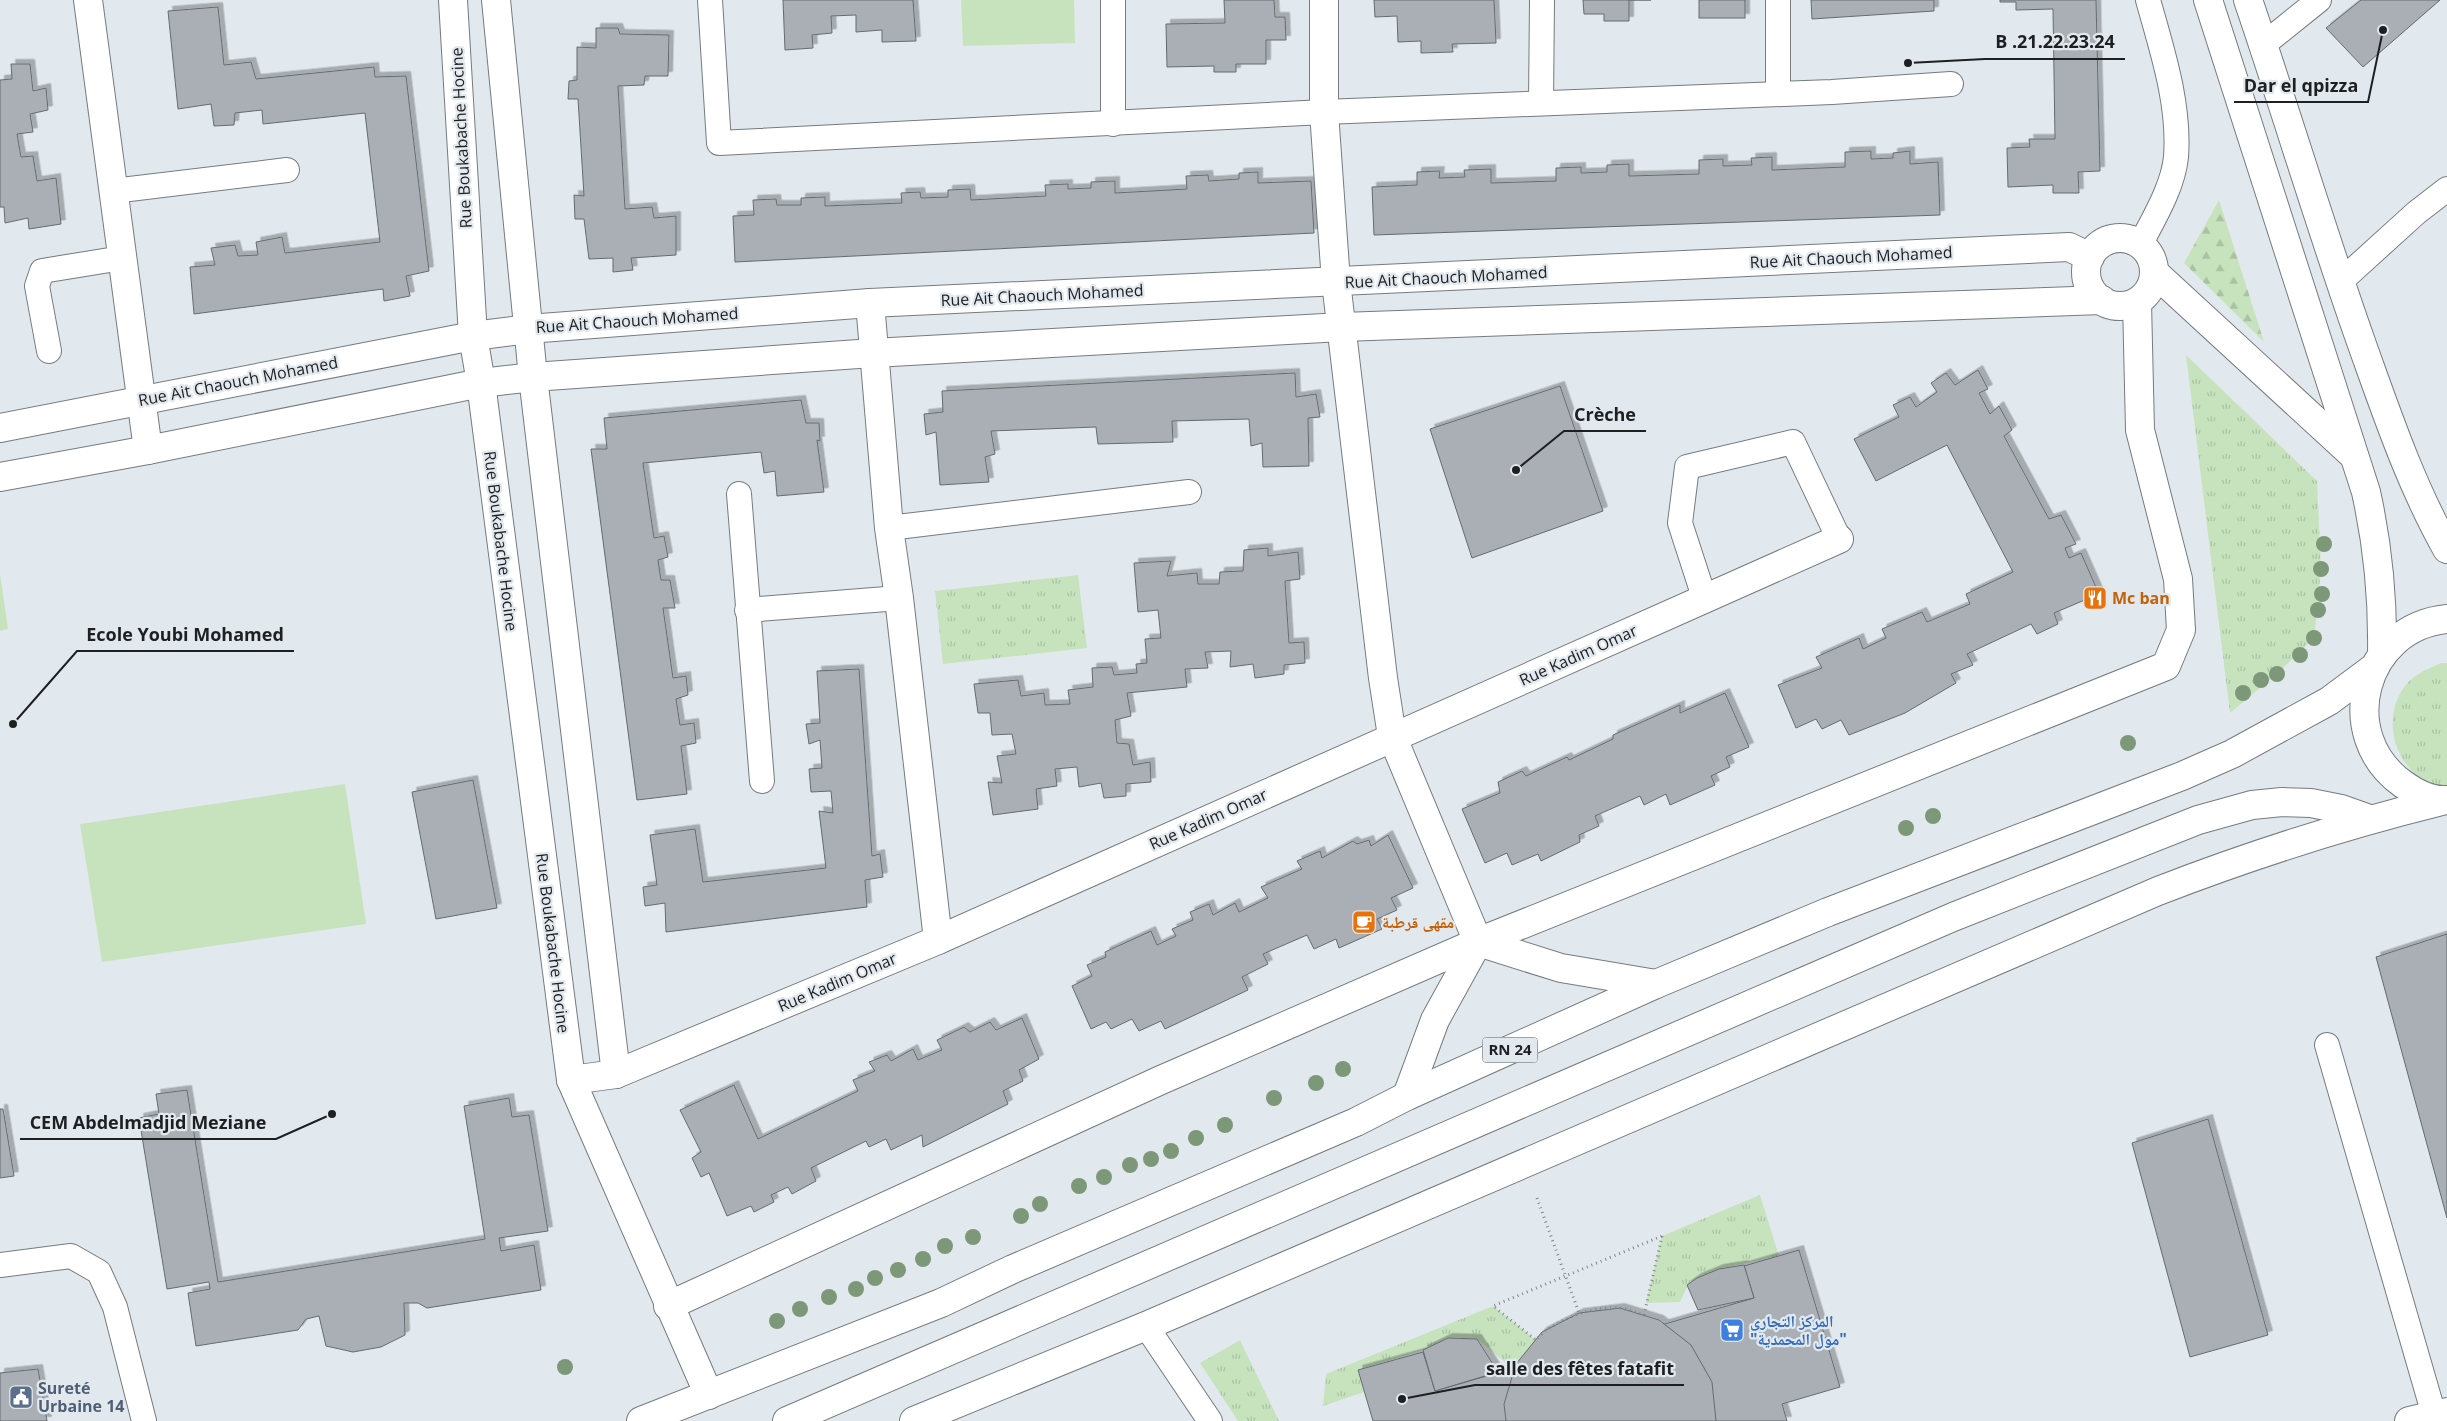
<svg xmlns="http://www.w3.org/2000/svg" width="2447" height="1421" font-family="'Open Sans','Noto Naskh Arabic',sans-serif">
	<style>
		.grass { fill: url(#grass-tufts) }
		.forest { fill: url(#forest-firs) }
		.pitch { fill: #c7e3be }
		.building { fill: #a9afb4; stroke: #666b70; filter: url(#shadow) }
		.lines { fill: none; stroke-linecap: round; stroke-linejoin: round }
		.lane-casing { stroke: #757b7f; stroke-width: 26 }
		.street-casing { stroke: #757b7f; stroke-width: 30 }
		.secondary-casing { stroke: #757b7f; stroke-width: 30 }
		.primary-casing { stroke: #757b7f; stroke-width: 30 }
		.path { stroke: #82878b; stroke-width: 3; stroke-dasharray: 1 4; stroke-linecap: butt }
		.lane { stroke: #fff; stroke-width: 24 }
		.street { stroke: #fff; stroke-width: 28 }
		.secondary { stroke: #fff; stroke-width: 28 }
		.primary { stroke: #fff; stroke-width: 28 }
		.tree { fill: #7d9879 }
		.labels { text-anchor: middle; stroke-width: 4.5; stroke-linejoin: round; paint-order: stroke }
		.shield { fill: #e2e9ee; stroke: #585c5e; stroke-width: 1 }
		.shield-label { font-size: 15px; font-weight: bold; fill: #1d1f21 }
		.street-label { font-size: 16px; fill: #1d1f21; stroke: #e2e9ee }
		.food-label { font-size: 16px; font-weight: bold; fill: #c56008; stroke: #e2e9ee; text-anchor: start }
		.shop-label { font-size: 16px; font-weight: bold; fill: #366cbe; stroke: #e2e9ee; text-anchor: start }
		.service-label { font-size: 16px; font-weight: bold; fill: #4e5e75; stroke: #e2e9ee; text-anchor: start }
		.leader { fill: none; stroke: #1d1f21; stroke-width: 2 }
		.callout-dot { fill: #1d1f21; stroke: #e2e9ee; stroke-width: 2 }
		.callout-label { font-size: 18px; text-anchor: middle; font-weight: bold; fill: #1d1f21; stroke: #e2e9ee; stroke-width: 4.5; stroke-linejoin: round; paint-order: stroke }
	</style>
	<defs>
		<pattern id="grass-tufts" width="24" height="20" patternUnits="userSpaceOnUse" patternTransform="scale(1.25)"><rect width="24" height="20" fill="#c7e3be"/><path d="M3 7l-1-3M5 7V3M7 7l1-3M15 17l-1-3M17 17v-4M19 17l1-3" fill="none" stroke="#aac2a3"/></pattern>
		<pattern id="forest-firs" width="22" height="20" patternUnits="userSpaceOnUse" patternTransform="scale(1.25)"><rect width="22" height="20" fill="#c7e3be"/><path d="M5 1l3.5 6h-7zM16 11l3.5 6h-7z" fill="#aac2a3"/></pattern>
		<filter id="shadow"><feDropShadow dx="4.5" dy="-4.5" stdDeviation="0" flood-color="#0004"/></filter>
	</defs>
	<rect width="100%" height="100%" fill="#e2e9ee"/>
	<g class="grass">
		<path d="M2186 355 2317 481 2321 569 2314 638 2277 674 2230 713Z"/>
		<path d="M1078 575 1087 648 943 664 935 591Z"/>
		<path d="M2441 663H2447V787C2399 783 2377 723 2405 686 2414 674 2428 669 2441 663Z"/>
		<path d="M1760 1195 1779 1256 1719 1269 1688 1285 1680 1302 1646 1303 1662 1236Z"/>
		<path d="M1493 1306 1536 1340 1512 1368 1477 1339 1448 1338 1423 1350 1358 1370 1364 1392 1323 1406 1326 1374Z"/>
		<path d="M1240 1340 1279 1421H1238L1200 1363Z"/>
	</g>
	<path class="forest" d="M2219 200 2264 342 2184 263Z"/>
	<g class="pitch">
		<path d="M961 0H1074L1075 43 963 46Z"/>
		<path d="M0 574 8 629 0 631Z"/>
		<path d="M345 784 366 924 102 962 80 824Z"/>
	</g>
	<g class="building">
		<path d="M783 0H913L916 41 882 42V30L856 32V15L831 16 832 33 812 35 813 48 785 50Z"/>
		<path d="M1224 0H1274L1275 17H1285L1286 40H1266V64H1236V72H1214V66L1167 67 1166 24 1225 23Z"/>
		<path d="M1374 0H1494L1496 43 1452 44 1453 52 1421 53V41L1398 42 1397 16 1375 17Z"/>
		<path d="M1583 0H1651H1629V21H1604V14H1584Z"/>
		<rect x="1699" y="0" width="46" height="18"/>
		<path d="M1811 0H1934V11L1812 19Z"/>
		<path d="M2000 0H2096L2100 171 2078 172 2079 193H2053V185L2008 187 2007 148 2030 147 2029 139H2055L2053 9 2016 10V2H2000Z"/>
		<path d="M2361 0H2440L2363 67 2326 28Z"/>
		<path d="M218 7 224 65 251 62 256 79 374 67 375 77 406 76 429 271 406 276 410 296 384 301 383 289 194 314 190 267 215 265 211 248 235 245 238 256 258 255 256 242 282 237 285 253 380 242 365 113 263 124 262 110 235 113 234 125 214 126 211 104 178 109 168 11Z"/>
		<path d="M596 28H618L620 34 669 35 668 76H645L644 85 618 86 625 209 652 207 654 218 676 216V255L631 258 633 270 613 272V258L589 259 584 219H575L574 195 584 196 578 99H568L569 81 577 80V47L596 48Z"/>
		<path d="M11 64H30L33 91 46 88 48 110 30 114 33 132 17 134 21 157 33 156 37 181 56 178 61 224 29 229 28 218 5 223 4 207H0V80L12 79Z"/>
		<path d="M1871 151V159L1893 158V153L1910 151V164L1938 162 1940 215 1374 235 1372 187 1417 185V172L1440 171 1439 178 1465 177 1464 170 1491 169V183L1556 181V168L1581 167V173L1607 172V165L1629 164V176L1699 174V160L1723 159V166L1752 165 1751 158 1772 157V170L1845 167V152Z"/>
		<path d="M1258 172V183L1311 181 1314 233 735 262 733 216 754 215 753 200 776 199 777 205H801V198L825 197V206L902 203 901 193 920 192 921 198 948 197V190L970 189 971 200 1046 196 1045 185 1068 184V189L1091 188V182L1115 181V193L1187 189 1186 176 1208 175 1209 181 1239 179V173Z"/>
		<path d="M1978 370 1988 389 1979 393 1990 414 1999 406 2012 430 2004 436 2049 519 2061 515 2076 544 2065 548 2069 558 2081 553 2099 594 2054 613 2058 624 2037 634 2031 624 1967 654 1973 665 1951 674 1956 683 1905 713 1849 735 1841 720 1822 729 1816 719 1796 728 1778 685 1822 668 1816 657 1859 638 1863 649 1886 638 1882 629 1922 612 1927 622 1970 604 1966 594 2013 572 1947 445 1876 481 1854 439 1899 417 1893 405 1910 397 1916 407 1937 392 1931 383 1946 373 1955 385Z"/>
		<path d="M1295 373 1296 397 1316 394 1320 417 1308 418 1309 466 1263 467 1262 443 1251 446 1249 419 1172 421 1173 442 1098 444 1096 427 991 431 995 454 985 457 989 482 940 485 936 432 926 435 924 414 943 412 942 391Z"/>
		<path d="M1560 386 1603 511 1472 558 1430 429Z"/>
		<path d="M801 400 806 423H819L820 441 817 440 824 492 777 496 775 471 764 473 761 452 643 463 654 538 664 536 668 557 658 560 661 580H670L675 608H663L673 678 686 676 688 695 676 699 680 725 694 723 696 743 681 746 687 794 637 800 591 449H607L604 418Z"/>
		<path d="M1268 548V556L1298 552 1300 579 1285 581 1289 643 1304 642 1305 663 1284 665V674L1255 678 1253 664 1230 667 1231 651 1205 652 1208 668 1185 669 1187 687 1127 693 1131 716 1115 720 1117 743 1129 744 1133 765 1150 762 1151 782 1126 784V796L1104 798 1101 783 1079 787 1077 767 1055 769 1057 786 1036 789 1038 809 993 815 988 782 1002 783 997 756 1016 754 1012 734 992 735 990 713H978L974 684 1018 680 1021 696 1044 693 1045 705 1070 704 1068 690 1093 687 1092 668 1112 667 1114 675 1137 673 1136 664 1147 663 1145 639 1161 638 1158 610 1138 612 1134 563 1171 561 1167 576 1197 573 1198 584H1219L1220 572 1243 571 1244 550Z"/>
		<path d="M859 669 872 856 880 854 883 877 865 880 867 907 666 932 665 903 645 906 643 887 657 885 650 835 695 829 703 882 826 868 819 811 833 813 831 791 811 792 809 769 822 768 820 740 809 744 806 724 820 723 817 671Z"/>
		<path d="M1725 693 1749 747 1726 757 1730 767 1711 776 1715 785 1670 805 1666 794 1644 805 1640 796 1595 816 1599 826 1579 835 1580 842 1541 861 1538 854 1512 865 1507 853 1485 863 1462 809 1500 793 1498 782 1522 771 1526 776 1567 757 1569 760 1613 739V735L1680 705V713Z"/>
		<path d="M473 780 497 908 436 919 412 792Z"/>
		<path d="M1388 835 1413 888 1391 898 1397 910 1377 919 1382 929 1339 948 1336 939 1314 949 1307 935 1263 954 1268 964 1242 977 1248 990 1165 1029 1161 1021 1139 1031 1132 1019 1111 1029 1106 1022 1091 1029 1072 986 1092 976 1087 965 1106 957 1105 952 1151 931 1157 945 1176 936 1172 929 1193 920 1190 912 1209 904 1213 915 1235 903 1239 912 1268 898 1261 887 1302 869 1297 861 1320 851 1322 858 1353 841 1357 844 1369 840 1371 846Z"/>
		<path d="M2447 934V1218L2376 957Z"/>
		<path d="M1022 1018 1039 1059 1019 1070 1023 1081 1003 1091 1008 1104 923 1147 922 1135 891 1150 886 1139 869 1147 866 1141 811 1168 816 1181 792 1194 788 1187 771 1195 774 1202 754 1212 751 1206 727 1216 709 1173 701 1177 692 1158 701 1152 680 1110 734 1085 758 1139 858 1091 853 1080 875 1071 869 1062 887 1055 891 1061 913 1049 918 1060 942 1050 937 1040 964 1027 970 1032 990 1022 996 1030Z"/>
		<path d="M187 1090 218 1282 485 1239 464 1106 509 1098 512 1117 529 1115 548 1231 499 1238 501 1251 534 1245 541 1290 427 1308 418 1303H404L405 1335 381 1347 353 1352 326 1346 319 1316 306 1319 298 1330 196 1346 188 1293 210 1289 209 1282 167 1289 139 1118 159 1114 156 1094Z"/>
		<path d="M0 1109H3L14 1176 0 1178Z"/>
		<path d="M2208 1119 2268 1335 2190 1357 2132 1143Z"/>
		<path d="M1799 1250 1840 1387 1782 1404 1787 1421H1373L1358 1370 1423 1352 1435 1391 1754 1298 1744 1266Z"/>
		<path d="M1744 1265 1754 1298 1698 1310 1687 1285 1697 1278 1719 1269Z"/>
		<path d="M1620 1308 1659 1320 1691 1345 1712 1382 1716 1421H1506L1504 1404 1516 1364 1542 1332 1579 1313Z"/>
		<path d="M1448 1338 1477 1339 1498 1372 1435 1391 1423 1350Z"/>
		<path d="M38 1369 47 1421H0V1373Z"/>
	</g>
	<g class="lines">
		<g class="lane-casing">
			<g id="lane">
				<path d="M710 0 719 143 1324 112 1832 92 1951 84"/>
				<path d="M1113 0V124"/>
				<path d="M1778 0V92"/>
				<path d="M2263 45 2319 0"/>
				<path d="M1541 103 1542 0"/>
				<path d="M113 191 287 170"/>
				<path d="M2140 245C2154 218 2173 187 2176 157 2180 104 2162 50 2148 0"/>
				<path d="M2340 282 2416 213 2447 189"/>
				<path d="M49 351 37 286 42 271 122 258"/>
				<path d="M739 494 762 781"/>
				<path d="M889 528 1189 492"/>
				<path d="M1705 600 1680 523 1687 467 1793 442 1839 539"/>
				<path d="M747 610 899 598"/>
				<path d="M2327 1045 2434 1415"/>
				<path d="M0 1265 71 1256 99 1272 115 1307 144 1421"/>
				<path d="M1146 1326 1210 1421"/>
			</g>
		</g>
		<g class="street-casing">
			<g id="street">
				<path d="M88 0 148 450"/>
				<path d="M453 0 473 336 481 383 571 1080 709 1395"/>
				<path d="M496 0 533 377 616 1074"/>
				<path d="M1324 0V112L1336 282 1383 678 1392 736 1478 942"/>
				<circle cx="2120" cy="272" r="34"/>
				<path d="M2155 273 2354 456"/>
				<path d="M870 303 889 528 899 598 938 940"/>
				<path d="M0 428 473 336 528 329 870 303 2069 247 2090 257"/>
				<path d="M0 477 148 450 481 383 533 377 873 353 1342 327 2102 300"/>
				<path d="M1478 942 1561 968 1656 984"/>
				<path d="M571 1080 616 1074 938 940 1839 539"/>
				<path d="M1407 1096 1435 1020 1478 942"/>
				<path d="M668 1306 1161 1080 1478 942 2166 666 2181 630 2178 579 2140 430 2137 302"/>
				<path d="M2409 1421 2447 1412"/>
			</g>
		</g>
		<g class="secondary-casing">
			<g id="secondary">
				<path d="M2208 0 2366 492C2378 546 2383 599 2382 654"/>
				<path d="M2248 0C2288 117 2323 236 2365 353 2389 420 2412 487 2447 549"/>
			</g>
		</g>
		<g class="primary-casing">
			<g id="primary">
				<path d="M2446 800C2431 801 2414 792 2403 784 2334 735 2363 627 2447 619"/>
				<path d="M641 1421 941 1303 1013 1269 1356 1122 1407 1096 1656 984 1828 912 2182 776 2232 754 2329 701 2372 669"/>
				<path d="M787 1421 1953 917 2198 820 2252 805 2282 802 2311 803 2341 809 2369 819"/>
				<path d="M914 1421 1146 1326 2158 891C2251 855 2345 825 2442 801"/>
			</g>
		</g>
		<g class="path">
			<path d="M1537 1198 1579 1313"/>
			<path d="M1662 1236 1644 1315C1636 1313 1629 1309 1621 1308 1597 1304 1551 1321 1536 1340L1493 1306Z"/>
		</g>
		<use href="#lane" class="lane"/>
		<use href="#street" class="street"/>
		<use href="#secondary" class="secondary"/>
		<use href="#primary" class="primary"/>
	</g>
	<g class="tree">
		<circle cx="2324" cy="544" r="8"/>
		<circle cx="2321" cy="569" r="8"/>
		<circle cx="2322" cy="594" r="8"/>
		<circle cx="2318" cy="610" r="8"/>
		<circle cx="2314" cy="638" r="8"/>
		<circle cx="2300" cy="655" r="8"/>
		<circle cx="2277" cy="674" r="8"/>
		<circle cx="2261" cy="680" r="8"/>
		<circle cx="2243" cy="693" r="8"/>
		<circle cx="2128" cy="743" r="8"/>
		<circle cx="1933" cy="816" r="8"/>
		<circle cx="1906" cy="828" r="8"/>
		<circle cx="1343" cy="1069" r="8"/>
		<circle cx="1316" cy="1083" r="8"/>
		<circle cx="1274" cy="1098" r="8"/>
		<circle cx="1225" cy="1125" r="8"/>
		<circle cx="1196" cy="1138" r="8"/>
		<circle cx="1171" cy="1151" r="8"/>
		<circle cx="1151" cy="1159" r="8"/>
		<circle cx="1130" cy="1165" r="8"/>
		<circle cx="1104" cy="1177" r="8"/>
		<circle cx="1079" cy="1186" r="8"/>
		<circle cx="1040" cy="1204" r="8"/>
		<circle cx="1021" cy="1216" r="8"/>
		<circle cx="973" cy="1237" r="8"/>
		<circle cx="945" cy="1246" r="8"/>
		<circle cx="923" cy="1259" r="8"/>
		<circle cx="898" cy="1270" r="8"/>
		<circle cx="875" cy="1278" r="8"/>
		<circle cx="856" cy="1289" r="8"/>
		<circle cx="829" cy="1297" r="8"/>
		<circle cx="800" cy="1309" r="8"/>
		<circle cx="777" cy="1321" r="8"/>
		<circle cx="565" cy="1367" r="8"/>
	</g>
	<defs>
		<g id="restaurant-square" transform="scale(1.25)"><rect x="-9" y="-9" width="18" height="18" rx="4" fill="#e8710a" stroke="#e2e9ee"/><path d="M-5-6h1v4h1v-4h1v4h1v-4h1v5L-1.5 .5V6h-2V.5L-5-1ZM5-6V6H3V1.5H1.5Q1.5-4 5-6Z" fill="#fff"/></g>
		<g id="cafe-square" transform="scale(1.25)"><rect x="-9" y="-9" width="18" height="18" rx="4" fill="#e8710a" stroke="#e2e9ee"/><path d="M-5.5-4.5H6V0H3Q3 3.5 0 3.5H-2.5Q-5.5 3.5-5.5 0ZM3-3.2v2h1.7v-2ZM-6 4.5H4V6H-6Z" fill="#fff"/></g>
		<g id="supermarket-square" transform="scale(1.25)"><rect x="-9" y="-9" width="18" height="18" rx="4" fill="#3f7fe0" stroke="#e2e9ee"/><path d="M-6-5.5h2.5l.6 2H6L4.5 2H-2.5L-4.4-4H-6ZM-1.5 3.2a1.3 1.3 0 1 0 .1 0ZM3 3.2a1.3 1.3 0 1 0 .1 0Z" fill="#fff"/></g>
		<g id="civic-square" transform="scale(1.25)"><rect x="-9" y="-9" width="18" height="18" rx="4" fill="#5c6f8a" stroke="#e2e9ee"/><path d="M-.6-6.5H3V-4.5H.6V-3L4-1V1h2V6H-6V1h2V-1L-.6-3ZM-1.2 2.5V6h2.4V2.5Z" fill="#fff"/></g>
	</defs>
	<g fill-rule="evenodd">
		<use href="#restaurant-square" x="2095" y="598"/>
		<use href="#cafe-square" x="1364" y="922"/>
		<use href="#supermarket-square" x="1732" y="1330"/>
		<use href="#civic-square" x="21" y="1397"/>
	</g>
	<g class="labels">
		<rect class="shield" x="1482.5" y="1037.5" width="55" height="25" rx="4"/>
		<g class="shield-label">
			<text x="1510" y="1055">RN 24</text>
		</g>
		<g class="street-label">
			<text transform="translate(461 138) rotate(-93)" y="6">Rue Boukabache Hocine</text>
			<text transform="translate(1851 257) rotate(-3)" y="6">Rue Ait Chaouch Mohamed</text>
			<text transform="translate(1446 277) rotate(-3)" y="6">Rue Ait Chaouch Mohamed</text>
			<text transform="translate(1042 295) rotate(-3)" y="6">Rue Ait Chaouch Mohamed</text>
			<text transform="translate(637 320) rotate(-4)" y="6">Rue Ait Chaouch Mohamed</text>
			<text transform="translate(238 381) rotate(-11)" y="6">Rue Ait Chaouch Mohamed</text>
			<text transform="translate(501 541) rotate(83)" y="6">Rue Boukabache Hocine</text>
			<text transform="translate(1578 655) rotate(-24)" y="6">Rue Kadim Omar</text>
			<text transform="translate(1208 819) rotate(-24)" y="6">Rue Kadim Omar</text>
			<text transform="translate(553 943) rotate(83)" y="6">Rue Boukabache Hocine</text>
			<text transform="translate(837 982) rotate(-23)" y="6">Rue Kadim Omar</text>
		</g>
		<g class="food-label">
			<text x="2112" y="604">Mc ban</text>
			<text x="1382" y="928">مقهى قرطبة</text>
		</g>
		<g class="shop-label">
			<text x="1750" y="1327">المركز التجاري<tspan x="1750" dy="18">"مول المحمدية"</tspan></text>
		</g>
		<g class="service-label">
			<text x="38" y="1394">Sureté<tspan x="38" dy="18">Urbaine 14</tspan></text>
		</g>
	</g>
	<path class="leader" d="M1908 63L1985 59H2125M2383 30L2368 102H2234M1516 470L1564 431H1646M13 724L77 651H294M332 1114L276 1139H20M1402 1399L1475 1385H1684"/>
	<g class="callout-dot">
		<circle cx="1908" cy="63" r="5"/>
		<circle cx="2383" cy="30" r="5"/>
		<circle cx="1516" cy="470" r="5"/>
		<circle cx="13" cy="724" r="5"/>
		<circle cx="332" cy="1114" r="5"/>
		<circle cx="1402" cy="1399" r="5"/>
	</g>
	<g class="callout-label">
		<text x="2055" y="48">B .21.22.23.24</text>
		<text x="2301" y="92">Dar el qpizza</text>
		<text x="1605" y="421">Crèche</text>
		<text x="185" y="641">Ecole Youbi Mohamed</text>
		<text x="148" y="1129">CEM Abdelmadjid Meziane</text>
		<text x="1580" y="1375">salle des fêtes fatafit</text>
	</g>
</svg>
